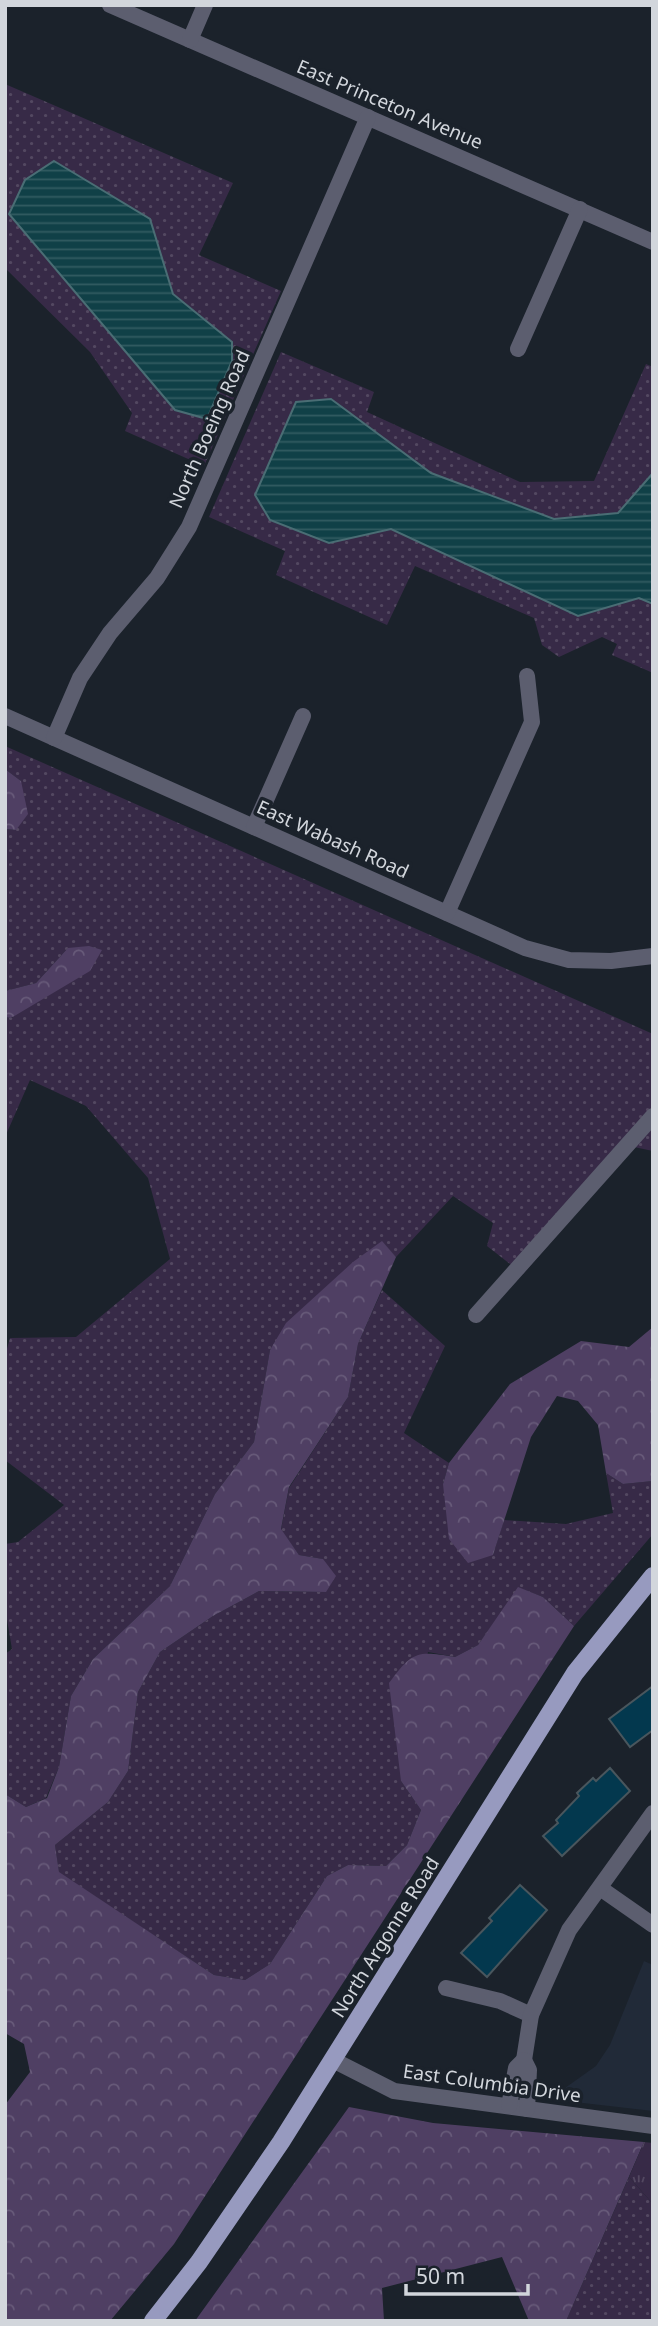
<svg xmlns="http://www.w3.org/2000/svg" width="658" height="2326" font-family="'Noto Sans',sans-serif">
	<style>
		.built { fill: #212a38 }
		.grass { fill: url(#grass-dots) }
		.forest { fill: url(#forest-crowns) }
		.park { fill: url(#park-tufts) }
		.water { fill: url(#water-rules); stroke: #4a6d74; stroke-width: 2 }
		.building { fill: #03384e; stroke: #49565d; stroke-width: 2 }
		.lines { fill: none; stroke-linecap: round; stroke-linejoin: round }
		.minor { stroke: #5c5e6f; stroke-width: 16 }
		.major { stroke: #979abf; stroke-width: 18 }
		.labels { text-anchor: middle; stroke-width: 7; stroke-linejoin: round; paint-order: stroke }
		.street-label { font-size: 19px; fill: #d2d6dc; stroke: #1b222b }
	</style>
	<defs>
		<pattern id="grass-dots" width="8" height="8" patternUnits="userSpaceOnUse" patternTransform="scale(1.75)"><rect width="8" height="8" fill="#372a47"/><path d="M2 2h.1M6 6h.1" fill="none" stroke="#534861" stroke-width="1.8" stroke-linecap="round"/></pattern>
		<pattern id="forest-crowns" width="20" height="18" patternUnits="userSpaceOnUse" patternTransform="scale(1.75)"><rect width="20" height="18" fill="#4f3f63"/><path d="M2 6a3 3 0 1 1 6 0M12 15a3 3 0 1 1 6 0" fill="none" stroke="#675a79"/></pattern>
		<pattern id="park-tufts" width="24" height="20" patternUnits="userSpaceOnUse" patternTransform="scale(1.75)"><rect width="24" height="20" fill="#372a47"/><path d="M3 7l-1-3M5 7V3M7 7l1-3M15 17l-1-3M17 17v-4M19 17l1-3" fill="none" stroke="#534861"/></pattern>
		<pattern id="water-rules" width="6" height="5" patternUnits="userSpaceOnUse" patternTransform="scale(1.75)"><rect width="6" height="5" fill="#104047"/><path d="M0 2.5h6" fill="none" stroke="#325b61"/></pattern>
	</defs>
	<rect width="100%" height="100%" fill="#1b222b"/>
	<path class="built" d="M644 1961 653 1965V2111L557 2100 558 2093 596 2066 610 2045Z"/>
	<g class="grass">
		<path d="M5 84 233 183 199 255 281 291 204 466 125 431 132 413 90 352 5 268Z"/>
		<path d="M281 352 374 392 367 412 520 482 594 481 646 364 653 367V673L612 655 617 644 602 637 559 657 542 645 534 618 415 566 387 625 276 575 285 551 209 517Z"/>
		<path d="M5 746 653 1034V1151L634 1147 523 1274 487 1246 493 1223 453 1196 396 1257 382 1242 270 1350 254 1442 215 1494 170 1586 93 1659 71 1696 59 1767 46 1798 26 1807 5 1794V1654L12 1649 5 1608V1544L18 1542 64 1505 5 1460V1356L10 1338 76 1337 170 1259 148 1178 86 1106 30 1080 5 1137V1017L12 1018 68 948 36 983 5 991V829L16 830 21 781 5 769Z"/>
		<path d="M382 1290 445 1346 404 1433 449 1463 443 1484 493 1555 504 1520 566 1524 613 1513 606 1473 623 1484 653 1481V1534L574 1626 543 1597 519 1588 478 1645 455 1657 428 1652 401 1781 421 1810 407 1845 386 1866 348 1865 327 1876 270 1964 245 1980 214 1975 59 1873 55 1845 108 1802 128 1771 138 1692 160 1652 213 1616 259 1591 325 1592 323 1559 299 1555 281 1530 289 1488 348 1397 358 1344Z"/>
		<path d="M629 2177 653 2204V2321H566Z"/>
	</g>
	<g class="forest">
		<path d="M5 769 21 781 28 814 16 830 5 829Z"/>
		<path d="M89 946 102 950 90 971 11 1018 5 1017V991L36 983 68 948Z"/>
		<path d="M382 1241 396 1257 358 1344 348 1397 289 1487 281 1529 299 1555 323 1559 336 1576 326 1592 259 1591 213 1616 160 1652 138 1692 128 1771 108 1802 55 1845 59 1872 214 1975 245 1980 270 1964 327 1876 348 1865 386 1866 407 1845 421 1810 401 1781 389 1683C412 1652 416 1650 455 1657L478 1645 518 1587 543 1597 574 1626 174 2244 110 2321H5V2105L30 2072 24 2044 5 2033V1794L26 1807 47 1798 59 1767 71 1696 93 1659 170 1586 215 1494 254 1442 270 1350 286 1323 353 1262Z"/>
		<path d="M653 1327V1481L623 1484 606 1473 598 1425 578 1401 557 1396 531 1437 493 1555 468 1563 449 1539 443 1484 449 1463 510 1384 581 1341 629 1347Z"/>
		<path d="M349 2107 433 2123 644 2142 566 2321H529L502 2257 382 2288 384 2321H195Z"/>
	</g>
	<path class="park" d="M644 2142 653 2143V2204L629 2177Z"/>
	<g class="water">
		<path d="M54 161 150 219 173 294 232 342V361L207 419 175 410 9 214 25 180Z"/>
		<path d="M331 399 431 473 554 519 618 513 653 473V604L639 598 578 616 391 529 329 543 270 520 255 495 296 402Z"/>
	</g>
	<g class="building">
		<path d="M653 1686V1730L630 1747 609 1719Z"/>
		<path d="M610 1768 630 1791 562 1856 543 1836 558 1823 556 1820 579 1796 577 1793 593 1778 596 1781Z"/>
		<path d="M520 1885 547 1910 487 1977 461 1953 492 1921 489 1918Z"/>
	</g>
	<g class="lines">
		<g class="minor">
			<path d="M110 5 653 242"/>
			<path d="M190 40 205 5"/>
			<path d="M518 349 580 209"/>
			<path d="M5 716 525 948 569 960 611 961 653 956"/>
			<path d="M54 738 80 678 110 633 157 578 189 527 368 117"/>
			<path d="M254 827 303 716"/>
			<path d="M447 913 532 722 527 676"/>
			<path d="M476 1315 653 1116"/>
			<path d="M600 1888 653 1925"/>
			<path d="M446 1988 500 2001 531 2015"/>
			<path d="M333 2060 394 2091 653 2126"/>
			<path d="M524 2060 531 2015 569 1930 653 1813"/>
			<path d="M509 2106 516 2068 524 2060 529 2070 527 2109"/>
		</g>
		<path class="major" d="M153 2321 199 2262 281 2142 575 1673 653 1576"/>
	</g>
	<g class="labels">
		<g class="street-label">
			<text transform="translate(390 104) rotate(23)" y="7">East Princeton Avenue</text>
			<text transform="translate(209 429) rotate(-66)" y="7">North Boeing Road</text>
			<text transform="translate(333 839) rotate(24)" y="7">East Wabash Road</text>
			<text transform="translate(385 1937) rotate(-58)" y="7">North Argonne Road</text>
			<text transform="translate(492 2083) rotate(8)" y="7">East Columbia Drive</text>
		</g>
	</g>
	<rect width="658" height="2326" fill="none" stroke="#d2d6dc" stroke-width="14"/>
	<path d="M406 2284v10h122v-10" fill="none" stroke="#d2d6dc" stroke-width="3.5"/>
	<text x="416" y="2284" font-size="21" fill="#d2d6dc" stroke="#1b222b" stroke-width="5" paint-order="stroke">50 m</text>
</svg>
